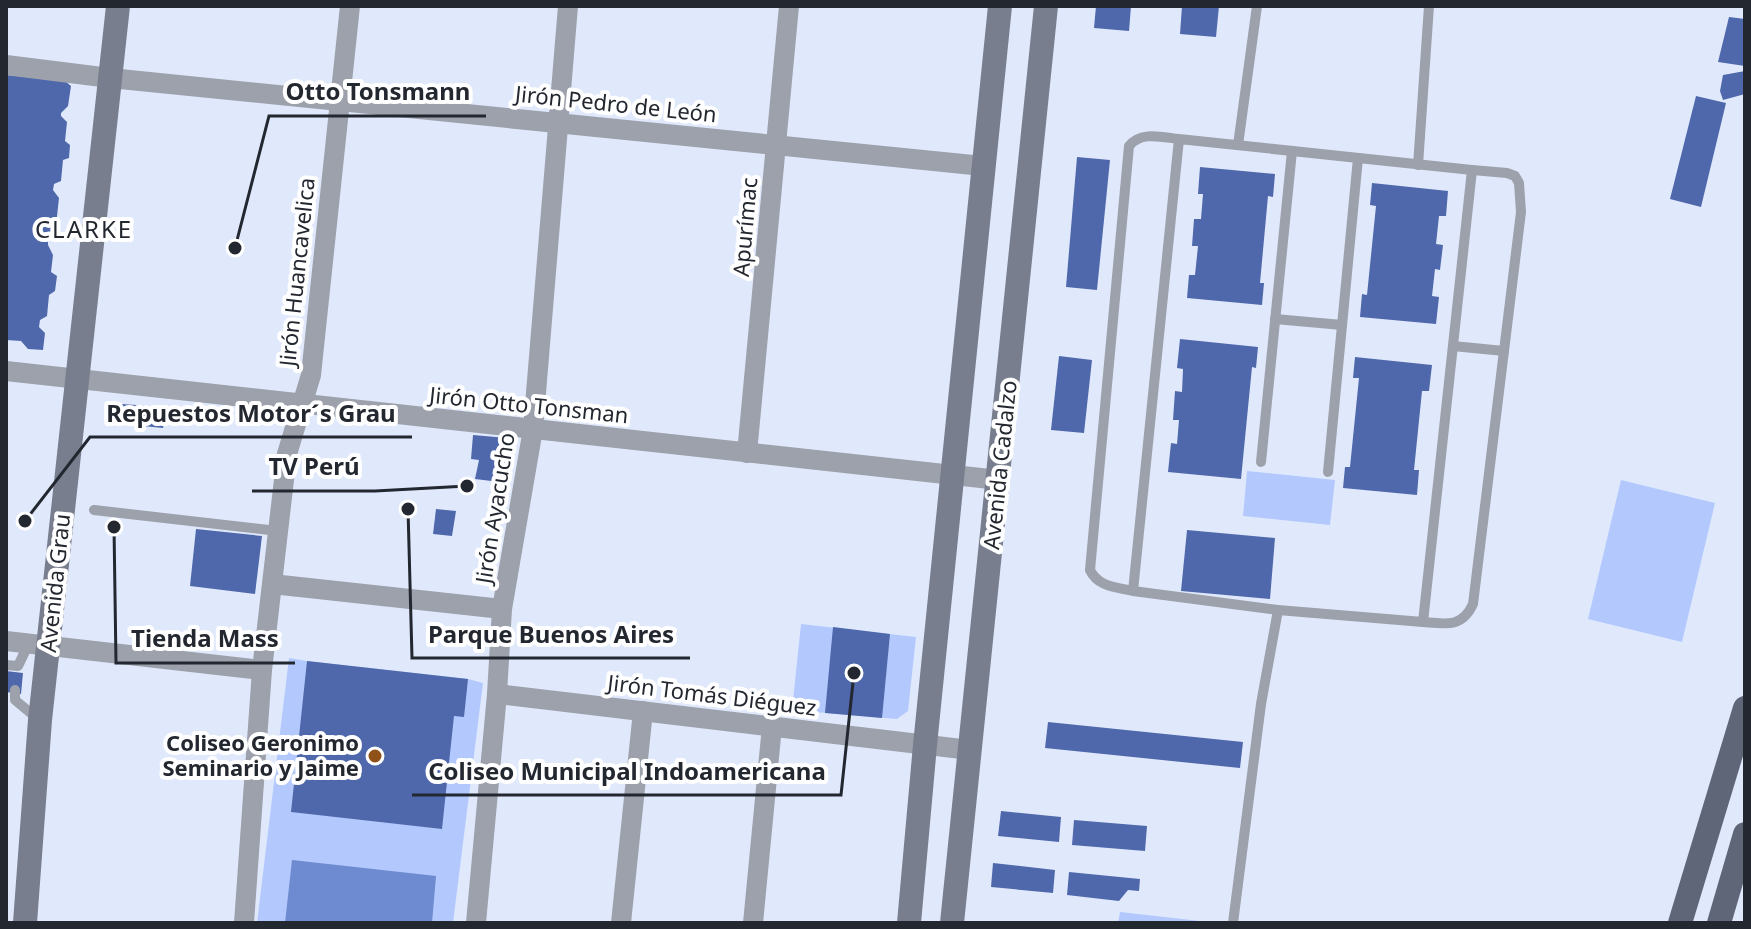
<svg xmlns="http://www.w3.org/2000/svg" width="1751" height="929" font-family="'Noto Sans',sans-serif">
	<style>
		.green { fill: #b3c9fd }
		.water { fill: #6e8ad0 }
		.building { fill: #4f68ac }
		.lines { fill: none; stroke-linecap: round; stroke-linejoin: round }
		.lane { stroke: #9da1ab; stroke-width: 10 }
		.street { stroke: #9da1ab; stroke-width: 20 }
		.secondary { stroke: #787e8d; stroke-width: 24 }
		.primary { stroke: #5e6677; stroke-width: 24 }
		.poi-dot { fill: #905118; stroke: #fff; stroke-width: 3 }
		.labels { text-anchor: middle; stroke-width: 8; stroke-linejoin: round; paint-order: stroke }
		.street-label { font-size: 22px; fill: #23272f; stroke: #fff }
		.poi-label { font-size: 22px; font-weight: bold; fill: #23272f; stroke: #fff; text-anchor: end }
		.neighbourhood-label { font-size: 24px; letter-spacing: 2px; fill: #23272f; stroke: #fff }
		.leader { fill: none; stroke: #23272f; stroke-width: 3 }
		.callout-dot { fill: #23272f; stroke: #fff; stroke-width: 3 }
		.callout-label { font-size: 24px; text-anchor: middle; font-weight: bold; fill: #23272f; stroke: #fff; stroke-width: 8; stroke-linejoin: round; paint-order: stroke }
	</style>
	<rect width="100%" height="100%" fill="#e0e9fc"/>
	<g class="green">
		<path d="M1247 471 1335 480 1330 525 1243 516Z"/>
		<path d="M1621 480 1715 503 1682 642 1588 619Z"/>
		<path d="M801 624 916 637 908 711 897 719 792 710Z"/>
		<path d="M289 658 307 661 468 679 483 683 453 923H257Z"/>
		<path d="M1120 912 1218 923H1118Z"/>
	</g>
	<path class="water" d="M292 860 436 876 432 923H285Z"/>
	<g class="building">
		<path d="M1096 6H1131L1129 31 1094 28Z"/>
		<path d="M1182 6H1219L1216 37 1180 34Z"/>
		<path d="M1729 17 1745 19V66L1718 62Z"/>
		<path d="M1745 71V94L1723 100 1720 91 1723 75Z"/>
		<path d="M6 75 65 81 71 86 68 106 61 113V116L67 122 65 141 70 145 69 158 63 160 61 181 54 184 53 190 59 198 55 234 48 241V245L53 255 51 272 57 276 55 291 49 295 47 316 40 320 39 327 45 333 43 350 28 349 21 341 6 340Z"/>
		<path d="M1696 96 1726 103 1701 207 1670 199Z"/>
		<path d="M1077 157 1110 160 1097 290 1066 287Z"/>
		<path d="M1200 167 1275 174 1273 197 1268 196 1260 283H1264L1262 305 1187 298 1189 275H1195L1198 246H1192L1194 219H1201L1203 194H1198Z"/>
		<path d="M1372 183 1448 191 1446 216H1439L1436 244 1443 245 1440 270 1435 269 1432 296 1439 297 1436 324 1360 317 1362 294 1367 295 1376 206 1370 205Z"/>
		<path d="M1180 339 1258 347 1256 368 1252 367 1241 479 1168 472 1171 443 1177 444 1179 420H1173L1175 391 1182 392 1183 369 1177 368Z"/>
		<path d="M1059 356 1092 360 1084 433 1051 430Z"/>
		<path d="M1355 357 1432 365 1429 391H1422L1414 470H1419L1417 495 1343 488 1345 467H1350L1359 378H1353Z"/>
		<path d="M121 404 167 407 163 428 113 423V413Z"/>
		<path d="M473 435 507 438 515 451 508 483 475 479 479 460 471 459Z"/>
		<path d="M436 509 456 511 452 536 433 534Z"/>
		<path d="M196 529 262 536 255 594 190 586Z"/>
		<path d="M1187 530 1275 538 1270 599 1181 591Z"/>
		<path d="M833 627 890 634 882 718 825 713Z"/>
		<path d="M307 661 468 679 464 717 454 716 442 829 291 812Z"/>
		<path d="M6 671 23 673 21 694 6 692Z"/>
		<path d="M1048 722 1243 742 1240 768 1045 748Z"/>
		<path d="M1001 811 1061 817 1059 842 998 836Z"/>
		<path d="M1074 820 1147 826 1145 851 1072 845Z"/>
		<path d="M993 863 1055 870 1053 893 991 887Z"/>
		<path d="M1069 872 1140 879 1139 891 1128 890 1119 901 1067 895Z"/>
	</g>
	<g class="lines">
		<g class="lane">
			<path d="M1238 145 1257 6"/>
			<path d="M1418 165 1429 6"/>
			<path d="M1275 319 1342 325"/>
			<path d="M1453 346 1504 351"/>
			<path d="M1261 462 1292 151"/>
			<path d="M1328 472 1358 158"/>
			<path d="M94 510 278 531"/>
			<path d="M1133 591 1179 139 1472 170 1423 622 1278 610 1133 591C1116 587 1098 587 1090 570L1129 146C1141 131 1161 137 1179 139"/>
			<path d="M1423 622C1446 624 1462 628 1473 604L1521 212 1519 183 1515 176 1507 173 1472 170"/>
			<path d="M6 665 18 666 29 643"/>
			<path d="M15 690V700L39 720"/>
			<path d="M1233 923 1261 704 1278 610"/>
		</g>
		<g class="street">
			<path d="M6 65 110 78 983 166"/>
			<path d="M6 371 999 480"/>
			<path d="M747 453 789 6"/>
			<path d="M272 584 502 609"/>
			<path d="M6 641 262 670"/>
			<path d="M497 694 970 750"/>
			<path d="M244 923 262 670 287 454 311 375 350 6"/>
			<path d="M476 923 497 694 502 609 533 429 568 6"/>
			<path d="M621 923 643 711"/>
			<path d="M753 923 772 726"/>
		</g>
		<g class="secondary">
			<path d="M25 923 40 720 118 6"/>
			<path d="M909 923 925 745 1000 6"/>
			<path d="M952 923 1046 6"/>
		</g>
		<g class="primary">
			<path d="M1680 923 1745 708"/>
			<path d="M1719 923 1745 834"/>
		</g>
	</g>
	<circle class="poi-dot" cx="375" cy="756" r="8"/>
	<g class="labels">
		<g class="street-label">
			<text transform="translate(616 104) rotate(6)" y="8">Jirón Pedro de León</text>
			<text transform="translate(745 227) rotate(-85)" y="8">Apurímac</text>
			<text transform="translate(297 272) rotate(-84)" y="8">Jirón Huancavelica</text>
			<text transform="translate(529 405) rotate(6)" y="8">Jirón Otto Tonsman</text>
			<text transform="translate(1000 465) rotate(-84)" y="8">Avenida Cadalzo</text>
			<text transform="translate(495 508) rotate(-81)" y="8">Jirón Ayacucho</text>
			<text transform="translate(55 583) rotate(-84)" y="8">Avenida Grau</text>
			<text transform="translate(712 695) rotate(7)" y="8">Jirón Tomás Diéguez</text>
		</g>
		<g class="poi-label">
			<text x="359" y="751">Coliseo Geronimo<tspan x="359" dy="25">Seminario y Jaime</tspan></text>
		</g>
		<g class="neighbourhood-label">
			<text x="84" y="238">CLARKE</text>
		</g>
	</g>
	<path class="leader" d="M235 248L269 116H486M25 521L90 437H412M467 486L375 491H252M408 509L412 658H690M114 527L116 663H295M854 673L841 795H412"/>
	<g class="callout-dot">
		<circle cx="235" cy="248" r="8"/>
		<circle cx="25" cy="521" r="8"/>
		<circle cx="467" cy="486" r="8"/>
		<circle cx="408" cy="509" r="8"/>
		<circle cx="114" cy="527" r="8"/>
		<circle cx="854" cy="673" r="8"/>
	</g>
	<g class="callout-label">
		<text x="378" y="100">Otto Tonsmann</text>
		<text x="251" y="422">Repuestos Motor´s Grau</text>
		<text x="314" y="475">TV Perú</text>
		<text x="551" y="643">Parque Buenos Aires</text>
		<text x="205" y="647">Tienda Mass</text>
		<text x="627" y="780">Coliseo Municipal Indoamericana</text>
	</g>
	<rect width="1751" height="929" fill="none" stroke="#23272f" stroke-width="16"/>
</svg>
